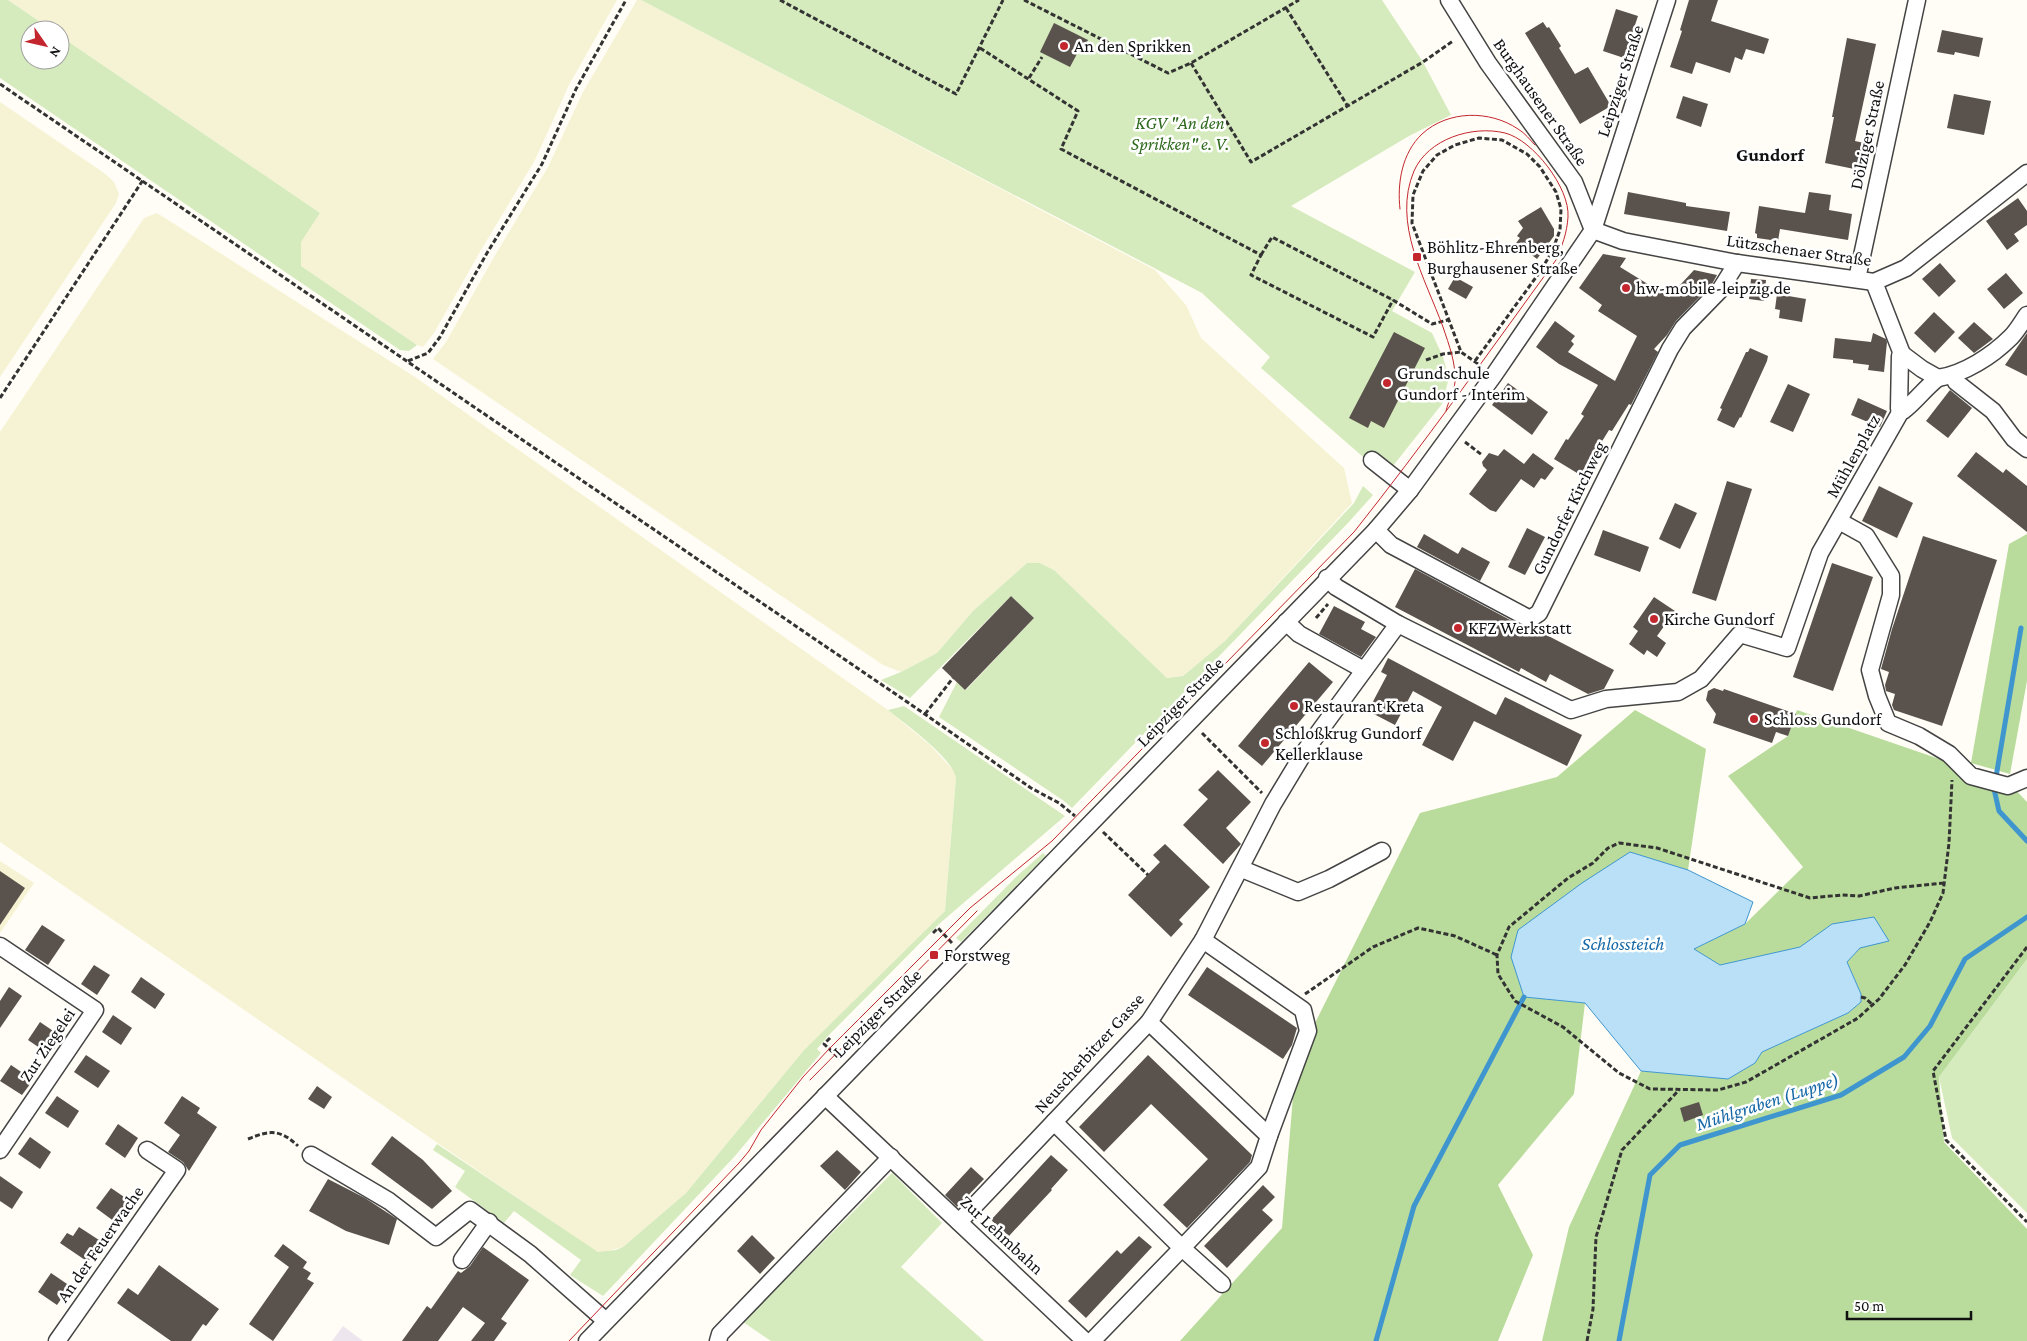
<svg xmlns="http://www.w3.org/2000/svg" width="2027" height="1341" font-family="'Crimson Pro',serif">
	<style>
		.industrial { fill: #eee6ef }
		.farmland { fill: #f6f3d4 }
		.green { fill: #d5ebbd }
		.forest { fill: #b9dc9c }
		.water { fill: #b9e0f7; stroke: #3f96cf }
		.lines { fill: none; stroke-linecap: round; stroke-linejoin: round }
		.stream { stroke: #3f96cf; stroke-width: 5 }
		.building { fill: #5a524d }
		.minor-casing { stroke: #444; stroke-width: 19 }
		.path { stroke: #333; stroke-width: 3; stroke-dasharray: 5 2.5; stroke-linecap: butt }
		.minor { stroke: #fff; stroke-width: 16 }
		.tram { stroke: #c4262e; stroke-width: 1 }
		.poi-dot { fill: #c4262e; stroke: #fff; stroke-width: 2 }
		.labels { text-anchor: middle; stroke-width: 5; stroke-linejoin: round; paint-order: stroke }
		.poi-label { font-size: 18px; fill: #111; stroke: #fff; text-anchor: start }
		.street-label { font-size: 18px; fill: #111; stroke: #fff }
		.park-label { font-size: 18px; font-style: italic; fill: #2f6b1f; stroke: #fff }
		.neighbourhood-label { font-size: 19px; font-weight: bold; fill: #111; stroke: #fff }
		.water-label { font-size: 19px; font-style: italic; fill: #1768a6; stroke: #fff }
	</style>
	<rect width="100%" height="100%" fill="#fffdf5"/>
	<path class="industrial" d="M343 1326 363 1341H332Z"/>
	<g class="farmland">
		<path d="M8 0H617L569 85 535 160 481 250 434 333 423 347 417 345 301 266V242L320 213 60 36V30H52Z"/>
		<path d="M637 0H641L1155 270 1186 305 1201 338 1344 468 1352 503 1225 641 1183 676 1167 678 1054 570 1040 563H1027L973 611 937 653 901 672 883 665 433 359 446 342 494 257 548 167 583 92Z"/>
		<path d="M0 102 104 173 114 182 119 194 116 203 0 377Z"/>
		<path d="M157 213 415 377 888 710 930 745 955 772 956 778 945 911 804 1050 686 1193 623 1247 605 1252H598L592 1249 0 842V432L144 218Z"/>
		<path d="M0 861 34 883 0 933Z"/>
	</g>
	<g class="green">
		<path d="M0 0H8L52 30H30V60H60V36L320 213 301 242V266L417 345 409 351 400 350 0 78Z"/>
		<path d="M641 0H1382L1423 62 1451 115 1409 136 1291 206 1415 272 1392 311 1432 333 1443 357 1449 378 1442 404 1385 476 1261 368 1270 357 1202 293Z"/>
		<path d="M1363 486 1373 495 1348 523 1072 808 1064 801 939 717 957 682 966 690 1034 618 1011 596 910 698 881 680 901 672 937 653 973 611 1027 563H1040L1054 570 1167 678 1183 676 1225 641 1354 503Z"/>
		<path d="M904 706 1065 816 939 924 828 1036 817 1049 821 1053 735 1156 603 1296 570 1275 581 1260 514 1211 504 1223 455 1187 465 1171 433 1150 437 1144 598 1252 616 1250 623 1247 686 1193 804 1050 945 911 956 778C952 757 905 724 888 710Z"/>
		<path d="M1043 853 1046 856 961 942 956 938 1017 876Z"/>
		<path d="M2027 959V1213L1952 1138 1939 1077Z"/>
		<path d="M892 1173 942 1223 901 1267 984 1341H771L743 1322Z"/>
	</g>
	<g class="forest">
		<path d="M2027 534V681L2010 774 1971 763 2009 544Z"/>
		<path d="M1635 710 1706 749 1688 870 1630 852 1524 997 1585 1003 1574 1094 1498 1185 1533 1255 1498 1341H1180L1282 1228 1296 1061 1420 813 1557 777Z"/>
		<path d="M1797 710 2009 783 2027 802V959L1939 1077 1944 1142 2027 1229V1341H1542L1569 1227 1641 1071 1728 1079 1755 1063 1762 1052 1848 1013 1861 1002V994L1847 962 1860 948 1832 925 1800 947 1720 965 1694 949 1745 924 1803 867 1728 776 1788 736Z"/>
	</g>
	<path class="water" d="M1630 852 1688 870 1753 902 1745 924 1694 949 1720 965 1800 947 1832 924 1874 917 1889 941 1860 948 1847 962 1861 994V1002L1848 1013 1762 1052 1755 1063 1728 1079 1641 1071 1585 1003 1524 997 1511 957 1518 930 1582 883Z"/>
	<g class="lines">
		<g class="stream">
			<path d="M2021 628 1994 789 1999 811 2027 841"/>
			<path d="M1376 1341 1414 1206 1524 997"/>
			<path d="M1619 1341 1650 1175 1680 1145 1841 1095 1904 1057 1930 1026 1965 959 2027 917"/>
		</g>
	</g>
	<g class="building">
		<path d="M1689 0H1718L1711 21 1769 39 1764 54 1746 49 1742 60 1735 57 1730 73 1696 62 1692 74 1670 67 1682 31 1680 30Z"/>
		<path d="M1616 9 1638 16 1624 58 1603 51Z"/>
		<path d="M1543 22 1547 28 1549 27 1561 46 1559 48 1575 74 1588 67 1611 106 1580 124 1525 33Z"/>
		<path d="M1054 23 1088 40 1081 54 1078 52 1070 67 1040 52Z"/>
		<path d="M1942 30 1983 38 1979 57 1955 52 1954 55 1937 52Z"/>
		<path d="M1847 38 1876 44 1855 141 1869 144 1864 171 1825 163 1834 117H1832Z"/>
		<path d="M1954 94 1991 101 1984 135 1947 128Z"/>
		<path d="M1683 96 1708 104 1701 127 1676 118Z"/>
		<path d="M1628 192 1686 203V206L1730 212 1727 231 1624 214Z"/>
		<path d="M1809 192 1831 195 1829 210 1852 214 1848 240 1780 229 1778 241 1757 238V234L1755 233 1759 206 1805 213Z"/>
		<path d="M2018 198 2027 211V225L2014 234 2019 241 2007 250 1986 221Z"/>
		<path d="M1541 207 1554 229V236L1537 259 1516 243 1520 238 1517 236 1523 228 1518 221Z"/>
		<path d="M1603 254 1626 258 1620 267 1669 297 1694 270 1717 275 1712 284 1676 321 1667 335 1654 349 1658 352 1631 405 1629 404 1612 431 1609 430 1596 451 1594 456 1596 457 1588 471 1586 469 1582 476 1554 459 1566 439 1568 440 1584 416 1581 414 1598 385 1559 364 1536 347 1555 321 1575 336 1571 341 1574 344 1568 352 1615 381 1637 336 1598 311 1602 305 1579 288Z"/>
		<path d="M1940 263 1956 281 1939 297 1922 279Z"/>
		<path d="M2006 273 2023 293 2004 309 1987 289Z"/>
		<path d="M1455 277 1473 287 1466 299 1448 289Z"/>
		<path d="M1751 279 1766 280 1764 301 1749 299Z"/>
		<path d="M1777 294 1806 299 1802 322 1779 318 1780 310 1775 309Z"/>
		<path d="M1934 312 1955 332 1935 353 1914 333Z"/>
		<path d="M1974 322 1993 339 1974 353 1958 338Z"/>
		<path d="M1394 332 1425 348 1384 428 1371 421 1368 428 1349 418Z"/>
		<path d="M1873 333 1886 339 1887 342 1884 372 1868 370 1869 365 1853 363V360L1833 358 1835 338 1871 342Z"/>
		<path d="M2027 333V376L2005 365Z"/>
		<path d="M1750 348 1768 356 1767 361 1741 418 1740 417 1734 428 1717 420 1722 409 1720 408 1746 352H1748Z"/>
		<path d="M1508 383 1548 412 1532 435 1492 405Z"/>
		<path d="M1788 384 1810 394 1793 432 1770 422Z"/>
		<path d="M1950 390 1972 408 1948 438 1926 421Z"/>
		<path d="M1858 398 1887 411 1880 427 1851 415Z"/>
		<path d="M1504 449 1524 464 1533 453 1554 468 1545 480 1541 478 1534 488 1521 479 1496 512 1490 510 1469 494 1487 470 1483 466 1482 462 1489 453 1498 456Z"/>
		<path d="M1976 452 2003 473 2006 469 2027 486V532L1957 476Z"/>
		<path d="M1727 481 1752 489 1716 601 1692 593Z"/>
		<path d="M1879 486 1913 503 1897 538 1862 521Z"/>
		<path d="M1675 503 1697 513 1680 549 1659 539Z"/>
		<path d="M1527 528 1545 537 1525 575 1508 567Z"/>
		<path d="M1603 530 1649 547 1640 572 1594 555Z"/>
		<path d="M1424 534 1458 554 1462 547 1490 562 1480 581 1417 547Z"/>
		<path d="M1923 536 1997 560 1942 726 1894 710 1892 705 1895 694 1886 691 1885 685 1889 672 1881 669 1892 629Z"/>
		<path d="M1832 563 1873 577 1833 691 1793 677Z"/>
		<path d="M1415 569 1525 628H1533L1614 670 1604 689 1588 694 1550 674 1546 682 1521 668 1519 672 1395 607Z"/>
		<path d="M1011 596 1034 618 965 690 942 668Z"/>
		<path d="M1654 597 1675 611 1657 636 1666 643 1657 657 1647 650 1644 655 1629 644 1638 631 1633 627Z"/>
		<path d="M1334 606 1365 622 1361 629 1376 637 1361 657 1319 634Z"/>
		<path d="M1388 658 1496 715 1505 697 1582 735 1567 766 1474 721 1453 761 1422 745 1442 707 1413 691 1395 725 1368 711 1387 675 1381 672Z"/>
		<path d="M1309 662 1333 682 1262 766 1238 746Z"/>
		<path d="M1714 688 1723 691 1724 689 1796 714 1788 736 1776 732 1772 743 1713 723 1716 714 1706 700 1708 691Z"/>
		<path d="M1218 770 1251 802 1226 828 1241 844 1223 864 1183 825 1208 799 1198 790Z"/>
		<path d="M1165 844 1210 887 1179 920 1183 924 1171 937 1128 895 1160 862 1153 855Z"/>
		<path d="M0 871 25 888 0 925Z"/>
		<path d="M42 925 65 940 48 965 25 950Z"/>
		<path d="M94 965 110 975 97 995 81 984Z"/>
		<path d="M1207 967 1297 1028 1292 1045 1283 1059 1188 995Z"/>
		<path d="M141 977 165 994 155 1009 131 992Z"/>
		<path d="M9 987 22 996 0 1028V1001Z"/>
		<path d="M113 1015 132 1028 121 1045 102 1032Z"/>
		<path d="M40 1022 62 1037 50 1055 28 1040Z"/>
		<path d="M86 1055 110 1071 98 1088 74 1072Z"/>
		<path d="M1148 1055 1252 1155 1250 1162 1187 1228 1163 1205 1208 1159 1151 1104 1104 1152 1079 1127Z"/>
		<path d="M11 1065 33 1080 22 1095 0 1081Z"/>
		<path d="M317 1086 332 1097 324 1109 308 1099Z"/>
		<path d="M57 1096 79 1111 68 1128 45 1113Z"/>
		<path d="M182 1096 200 1108 197 1113 217 1127 189 1171 183 1162 168 1152 180 1135 164 1123Z"/>
		<path d="M1699 1102 1703 1115 1684 1122 1680 1108Z"/>
		<path d="M118 1124 138 1138 125 1158 105 1144Z"/>
		<path d="M392 1136 423 1160 452 1191 432 1209 371 1164Z"/>
		<path d="M30 1137 51 1152 40 1169 18 1154Z"/>
		<path d="M837 1150 861 1172 845 1190 820 1166Z"/>
		<path d="M1051 1155 1068 1170 1051 1189 1052 1190 1009 1236 991 1220Z"/>
		<path d="M971 1167 984 1179 957 1207 945 1195Z"/>
		<path d="M0 1176 23 1192 12 1209 0 1201Z"/>
		<path d="M328 1179 365 1198 397 1219 389 1245 346 1231 309 1211Z"/>
		<path d="M1263 1185 1275 1197 1262 1210 1273 1220 1227 1268 1204 1246Z"/>
		<path d="M111 1188 130 1201 115 1222 96 1208Z"/>
		<path d="M79 1227 102 1242 88 1262 60 1243 67 1233 73 1236Z"/>
		<path d="M752 1235 775 1258 760 1274 737 1251Z"/>
		<path d="M1139 1236 1152 1247 1086 1318 1068 1301 1117 1250 1121 1254Z"/>
		<path d="M283 1244 307 1262 303 1268 311 1273 307 1279 314 1283 273 1341 249 1324 289 1267 274 1256Z"/>
		<path d="M483 1247 529 1280 501 1319 507 1323 494 1341H471L485 1323 463 1307 438 1341H402L427 1306 431 1309 458 1271 461 1273 470 1266Z"/>
		<path d="M159 1265 219 1309 206 1326 203 1324 191 1341H171L117 1303 128 1288 138 1295Z"/>
		<path d="M51 1273 70 1286 57 1305 38 1292Z"/>
	</g>
	<g class="lines">
		<g class="minor-casing">
			<g id="minor">
				<path d="M1449 0 1488 63 1574 182 1593 230"/>
				<path d="M1593 230 1623 241 1737 263 1874 282 1906 268 2027 173"/>
				<path d="M1857 279 1917 0"/>
				<path d="M1874 282 1902 354 1900 356 1899 409 1901 411"/>
				<path d="M1953 375 1956 382 1993 411 2014 439 2027 449"/>
				<path d="M1938 378C1964 374 1992 356 2011 337 2017 331 2022 322 2027 315"/>
				<path d="M1372 460 1410 490"/>
				<path d="M1839 521 1866 536 1891 576V595L1870 670 1877 696 1888 723 1919 736 1949 754 1971 776 2008 786 2027 778"/>
				<path d="M1376 530 1391 545 1530 619 1539 613 1670 349 1683 328 1720 290 1737 263"/>
				<path d="M1327 578 1336 587 1398 624 1571 710 1606 699 1678 692 1701 679 1740 634 1787 648 1820 553 1901 411H1903C1916 401 1925 388 1938 378L1922 369 1902 354"/>
				<path d="M1286 622 1299 634 1364 670"/>
				<path d="M1242 869 1298 892 1329 879 1382 851"/>
				<path d="M1203 940 1303 1010 1308 1031 1269 1136"/>
				<path d="M0 946 95 1010 0 1150"/>
				<path d="M1149 1022 1269 1136 1259 1167 1182 1248 1222 1284"/>
				<path d="M825 1096 1085 1341"/>
				<path d="M1054 1122 1182 1248 1092 1341"/>
				<path d="M311 1155 389 1201 436 1237 470 1210 530 1254 606 1321"/>
				<path d="M959 1222 1149 1022 1203 940 1273 804 1305 751 1398 624"/>
				<path d="M462 1260 489 1222"/>
				<path d="M57 1341 177 1170 147 1150"/>
				<path d="M587 1341 1376 530 1410 490 1494 375 1593 230 1667 0"/>
				<path d="M718 1341 720 1334 891 1157"/>
			</g>
		</g>
		<g class="path">
			<path d="M780 0 956 94 1003 0"/>
			<path d="M1024 0 1168 73 1191 63 1299 0"/>
			<path d="M1286 8 1347 105"/>
			<path d="M980 48 1078 111 1061 149 1261 255 1251 275 1373 337 1393 300"/>
			<path d="M1191 63 1251 162 1423 62 1453 41"/>
			<path d="M1029 78 1042 57"/>
			<path d="M0 84 916 708 1031 788 1059 803 1075 816"/>
			<path d="M1261 255 1272 237 1393 300 1432 324 1448 320"/>
			<path d="M1426 360 1443 354 1461 352"/>
			<path d="M408 361 428 353 440 337 487 253 542 164 576 89 626 0"/>
			<path d="M1475 361 1542 269 1553 249 1560 230 1561 209 1556 192 1540 167 1527 154 1502 140 1479 138 1455 145 1437 155 1423 171 1413 195 1412 223 1461 352 1481 366"/>
			<path d="M0 398 143 180"/>
			<path d="M1465 442 1482 455"/>
			<path d="M1316 618 1328 604"/>
			<path d="M925 714 953 678"/>
			<path d="M1202 733 1262 793"/>
			<path d="M1103 832 1148 875"/>
			<path d="M1944 883 1895 888 1859 896 1842 895 1810 898 1657 848 1619 843 1608 848 1593 863 1568 878 1509 927 1497 955 1498 974 1515 1001 1563 1027 1619 1073 1650 1089 1718 1090 1746 1082 1858 1018 1879 999 1905 965 1930 922 1943 893 1949 843 1952 780"/>
			<path d="M933 933 938 928 952 943"/>
			<path d="M2027 947 1933 1071 1946 1140 2027 1222"/>
			<path d="M1305 994 1373 947 1418 928 1455 936 1497 955"/>
			<path d="M1861 997 1865 998 1873 1005"/>
			<path d="M830 1038 824 1044 840 1059"/>
			<path d="M248 1139C270 1130 280 1129 298 1146"/>
			<path d="M1587 1341 1593 1309 1596 1237 1622 1150 1679 1090"/>
		</g>
		<use href="#minor" class="minor"/>
		<g class="tram">
			<path d="M1400 209C1397 183 1402 153 1422 134 1448 110 1490 110 1518 129 1525 133 1530 140 1535 145"/>
			<path d="M810 1080 977 911"/>
			<path d="M569 1341 739 1163 749 1151 761 1130 803 1077 829 1049 970 908 1052 841 1354 532C1424 444 1489 352 1556 260 1562 246 1567 233 1568 217 1570 188 1533 140 1505 133 1472 125 1428 139 1414 171 1392 223 1425 278 1443 327 1449 345 1456 363 1455 382 1454 392 1448 402 1446 411"/>
		</g>
	</g>
	<g class="poi-dot">
		<circle cx="1064" cy="46" r="5"/>
		<rect x="1412" y="252" width="10" height="10" rx="2.5"/>
		<circle cx="1626" cy="288" r="5"/>
		<circle cx="1387" cy="383" r="5"/>
		<circle cx="1654" cy="619" r="5"/>
		<circle cx="1458" cy="628" r="5"/>
		<circle cx="1294" cy="706" r="5"/>
		<circle cx="1754" cy="719" r="5"/>
		<circle cx="1265" cy="743" r="5"/>
		<rect x="929" y="950" width="10" height="10" rx="2.5"/>
	</g>
	<g class="labels">
		<g class="poi-label">
			<text x="1074" y="52">An den Sprikken</text>
			<text x="1427" y="253">Böhlitz-Ehrenberg,<tspan x="1427" dy="21">Burghausener Straße</tspan></text>
			<text x="1636" y="294">hw-mobile-leipzig.de</text>
			<text x="1397" y="379">Grundschule<tspan x="1397" dy="21">Gundorf - Interim</tspan></text>
			<text x="1664" y="625">Kirche Gundorf</text>
			<text x="1468" y="634">KFZ Werkstatt</text>
			<text x="1304" y="712">Restaurant Kreta</text>
			<text x="1764" y="725">Schloss Gundorf</text>
			<text x="1275" y="739">Schloßkrug Gundorf<tspan x="1275" dy="21">Kellerklause</tspan></text>
			<text x="944" y="961">Forstweg</text>
		</g>
		<g class="street-label">
			<text transform="translate(1620 81) rotate(-72)" y="6">Leipziger Straße</text>
			<text transform="translate(1541 102) rotate(55)" y="6">Burghausener Straße</text>
			<text transform="translate(1867 135) rotate(-78)" y="6">Dölziger Straße</text>
			<text transform="translate(1799 250) rotate(8)" y="6">Lützschenaer Straße</text>
			<text transform="translate(1853 456) rotate(-61)" y="6">Mühlenplatz</text>
			<text transform="translate(1569 508) rotate(-64)" y="6">Gundorfer Kirchweg</text>
			<text transform="translate(1180 702) rotate(-46)" y="6">Leipziger Straße</text>
			<text transform="translate(877 1013) rotate(-45)" y="6">Leipziger Straße</text>
			<text transform="translate(47 1045) rotate(-56)" y="6">Zur Ziegelei</text>
			<text transform="translate(1089 1053) rotate(-48)" y="6">Neuscherbitzer Gasse</text>
			<text transform="translate(1002 1235) rotate(43)" y="6">Zur Lehmbahn</text>
			<text transform="translate(100 1244) rotate(-55)" y="6">An der Feuerwache</text>
		</g>
		<g class="park-label">
			<text x="1180" y="129">KGV "An den<tspan x="1180" dy="21">Sprikken" e. V.</tspan></text>
		</g>
		<g class="neighbourhood-label">
			<text x="1770" y="161">Gundorf</text>
		</g>
		<g class="water-label">
			<text x="1623" y="950">Schlossteich</text>
			<text transform="translate(1767 1101) rotate(-18)" y="7">Mühlgraben (Luppe)</text>
		</g>
	</g>
	<g transform="translate(45 45) rotate(124)"><circle r="24" fill="#ffffff" stroke="#a0a0a0"/>
	<path d="M0-4L9 19L0 12L-9 19Z" fill="#c4262e"/>
	<text y="-8" font-size="14" font-weight="bold" text-anchor="middle" fill="#111111">N</text>
	</g>
	<path d="M1847 1311v8h124v-8" fill="none" stroke="#111111" stroke-width="2.5"/>
	<text x="1854" y="1311" font-size="15" fill="#111111" stroke="#ffffff" stroke-width="4" paint-order="stroke">50 m</text>
</svg>
